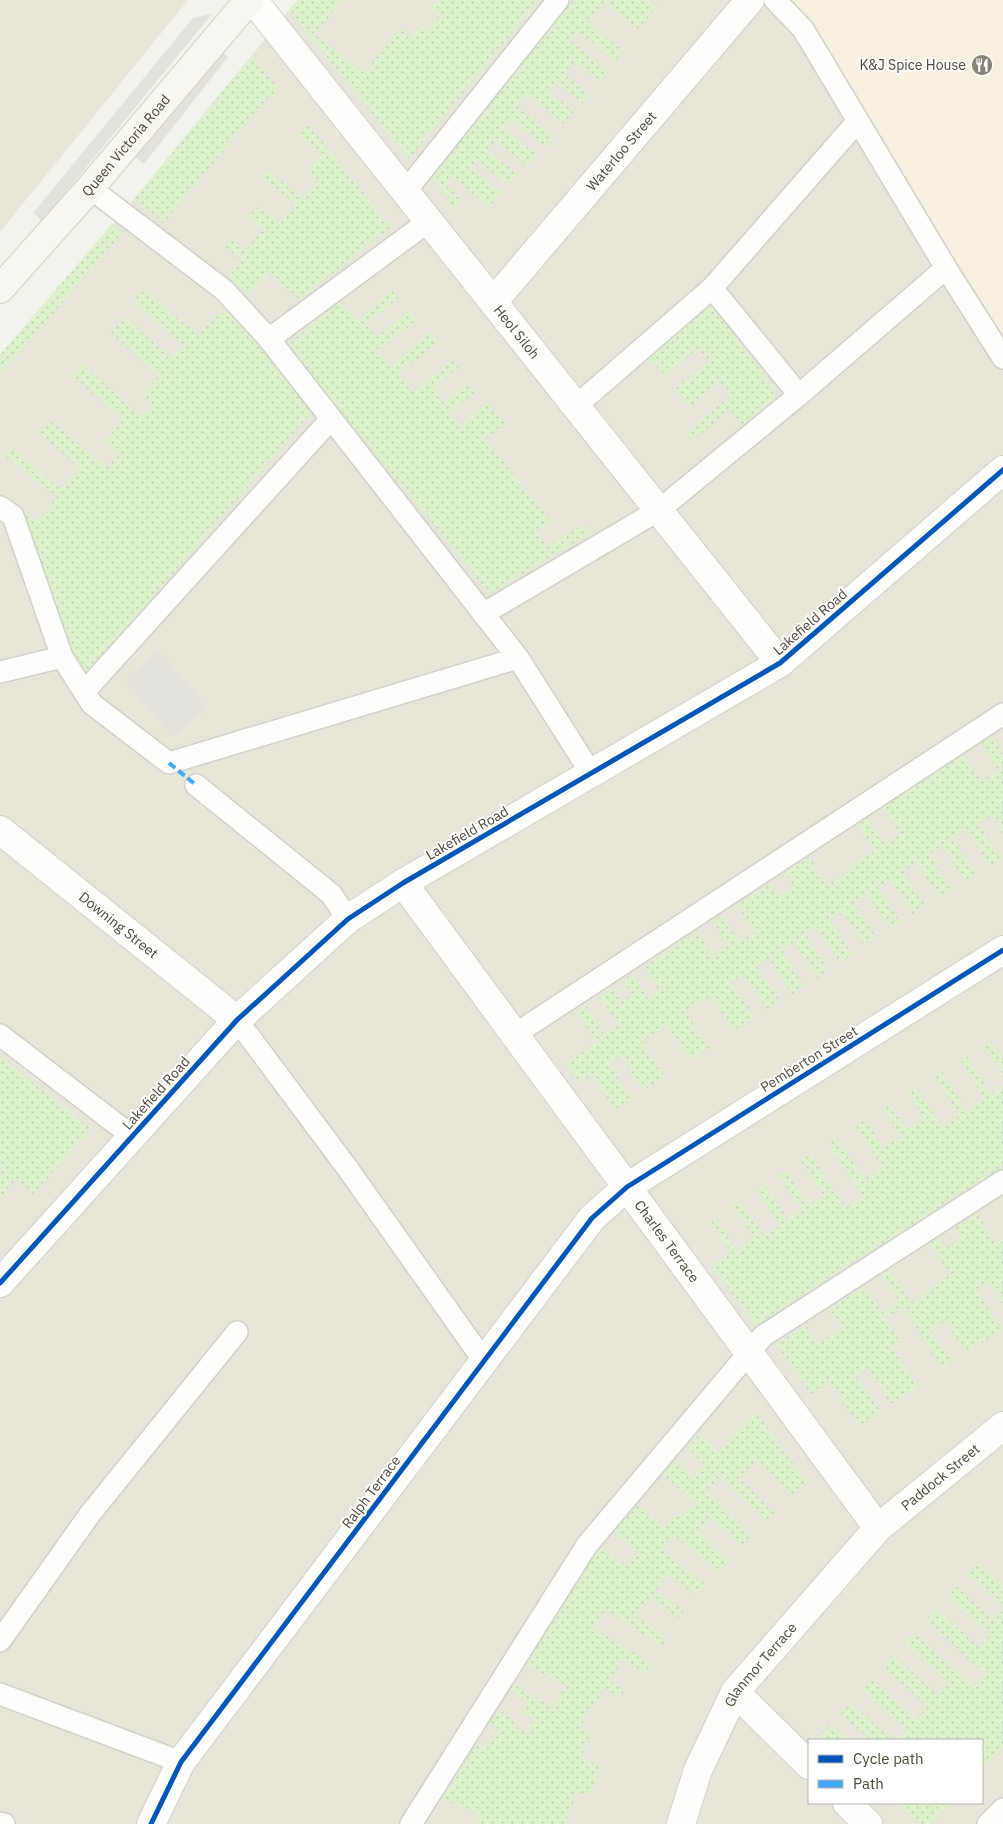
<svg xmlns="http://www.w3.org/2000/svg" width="1003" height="1824" font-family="'IBM Plex Sans',sans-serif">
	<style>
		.residential { fill: #e8e5db; fill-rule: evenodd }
		.commercial { fill: #f6f0e0 }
		.garden { fill: url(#garden-dots) }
		.parking { fill: #e3e2dc }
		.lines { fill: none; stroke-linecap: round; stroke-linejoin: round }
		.lane-casing { stroke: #d2d0cb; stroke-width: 24 }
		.street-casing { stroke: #d2d0cb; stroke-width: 30 }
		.secondary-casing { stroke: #d3d1c4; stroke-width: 30 }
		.lane { stroke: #fdfdfc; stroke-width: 21 }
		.street { stroke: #fdfdfc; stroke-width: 28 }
		.secondary { stroke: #f7f6f1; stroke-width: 28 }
		.quiet { stroke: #3fa9f5; stroke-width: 4; stroke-dasharray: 8 4; stroke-linecap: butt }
		.cycleway-casing { stroke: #fff; stroke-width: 8 }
		.cycleway { stroke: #0057b8; stroke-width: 5 }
		.labels { text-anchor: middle; stroke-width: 4; stroke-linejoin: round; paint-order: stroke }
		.poi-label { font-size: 14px; fill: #4c4637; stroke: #fff; text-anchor: end }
		.street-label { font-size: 14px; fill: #4c4637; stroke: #fff }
	</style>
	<defs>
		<pattern id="garden-dots" width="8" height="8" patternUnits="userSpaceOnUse" patternTransform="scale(1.25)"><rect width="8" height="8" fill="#def0cc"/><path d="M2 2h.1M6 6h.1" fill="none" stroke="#c0cfb0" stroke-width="1.8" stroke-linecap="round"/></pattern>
	</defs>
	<rect width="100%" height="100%" fill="#f3f3ee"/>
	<g class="residential">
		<path d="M0 0H188L0 232Z"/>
		<path d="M297 0H786L1003 343V1824H0V355L151 179ZM809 1740H982V1803H809Z"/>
	</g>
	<path class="commercial" d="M786 0H1003V343Z"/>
	<g class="garden">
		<path d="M297 0H342L315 35 364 73 400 28 411 37 421 25 428 30 439 15 430 9 437 0H539L409 159 289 10Z"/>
		<path d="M573 0H648L657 7 638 29 604 2 588 22 623 51 616 61 579 32 572 42 608 71 600 82 574 62 565 74 589 94 582 103 556 83 549 92 574 111 564 124 527 95 518 107 555 137 546 147 512 120 505 129 536 154 527 166 495 141 487 150 517 174 508 185 477 160 471 167 501 192 490 207 452 177 446 185 462 200 455 208 430 174Z"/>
		<path d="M251 56 276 86V96L274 98 270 95 164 223 134 199Z"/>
		<path d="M308 124 391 227 300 300 269 273 249 295 229 277 242 261 225 247 232 239 246 250 263 229 248 217 259 206 280 223 295 204 261 176 267 170 302 198 318 180 308 172 322 153 299 135Z"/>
		<path d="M112 224 122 233 0 375V355Z"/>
		<path d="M144 289 198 335 217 314 232 312 313 411 84 677C55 624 35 567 22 509L38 521 57 497 3 454 10 446 60 489 79 467 40 433 51 421 106 467 118 453 105 442 123 419 72 375 82 364 141 416 152 404 142 395 159 376 111 333 125 317 172 358 183 346 133 302Z"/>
		<path d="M393 290 399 297 366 325 377 337 409 310 417 320 378 350 390 366 431 332 439 342 399 373 413 392 453 360 458 368 434 388 445 402 469 382 477 391 449 413 459 426 488 403 505 423 486 439 551 522 537 531 548 546 584 524 591 532 490 594 287 345 341 301 357 320Z"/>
		<path d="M713 307 774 388 773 399 743 426 730 410 692 441 686 434 731 395 720 382 690 407 674 390 708 361 698 348 666 376 650 359 701 311Z"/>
		<path d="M991 735 1003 754V833L992 815 978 824 1001 859 990 866 967 829 953 839 976 874 965 882 943 846 929 855 952 891 940 898 916 862 903 871 926 907 913 914 891 879 878 887 901 923 890 930 867 894 854 903 877 939 865 946 843 911 830 919 853 955 840 963 817 927 806 934 828 970 817 978 794 942 782 951 804 986 792 994 769 958 757 966 780 1001 767 1009 744 975 732 982 755 1018 734 1031 711 996 686 1012 709 1048 690 1060 667 1025 642 1042 665 1077 643 1090 620 1055 609 1063 631 1100 615 1110 592 1075 580 1083 566 1063 596 1042 577 1011 586 1005 604 1034 618 1025 600 996 613 989 622 1002 632 994 623 981 632 974 648 998 659 991 644 967 697 932 712 955 727 945 713 921 721 915 739 942 755 932 737 905 770 883 779 896 793 886 785 873 809 856 827 885 851 870 849 867 874 851 858 824 868 817 885 844 900 834 883 807 964 754 981 781 998 771 982 742Z"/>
		<path d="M991 1041 1003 1059V1074L984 1045Z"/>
		<path d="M966 1055 991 1094 1003 1086V1166L756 1325 711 1266 731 1253 710 1220 714 1217 737 1250 754 1237 732 1205 738 1200 765 1236 781 1225 756 1189 764 1184 788 1219 802 1209 779 1175 786 1171 809 1205 824 1196 801 1161 810 1155 846 1208 863 1196 829 1144 837 1138 864 1179 882 1167 856 1126 865 1120 883 1147 901 1136 883 1108 890 1104 906 1129 924 1118 908 1092 916 1087 942 1127 960 1116 934 1075 941 1071 967 1111 985 1099 961 1059Z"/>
		<path d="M0 1056 91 1129 34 1194 16 1179 0 1199V1174L3 1169 0 1166Z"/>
		<path d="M977 1213 996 1243 1003 1239V1304L989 1282 977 1290 1002 1330 966 1352 945 1321 931 1331 952 1362 943 1369 903 1307 886 1318 900 1340 891 1346 918 1387 891 1404 867 1368 857 1376 881 1412 859 1426 830 1382 811 1394 776 1344 806 1325 819 1343 842 1328 829 1309 865 1286 883 1313 900 1302 882 1275 890 1270 912 1303 927 1293 926 1291 950 1275 930 1244 939 1238 946 1248 961 1238 955 1228Z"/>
		<path d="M756 1411 806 1482 793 1495 758 1461 738 1477 774 1513 766 1521 720 1477 707 1491 751 1536 742 1546 710 1518 699 1532 729 1561 718 1572 675 1536 663 1550 706 1585 697 1595 667 1575 655 1591 684 1611 678 1618 649 1598 637 1617 667 1637 662 1646 605 1609 594 1628 653 1665 648 1674 622 1660 610 1681 624 1690 621 1698 604 1688 597 1703 594 1702 580 1727 592 1734 580 1757 602 1767 590 1795 577 1792 565 1824H477L479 1815 443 1798 477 1743 487 1748 499 1729 490 1723 499 1710 515 1719 512 1725 527 1733 534 1720 523 1714 529 1702 510 1690 514 1685 553 1707 565 1686 526 1664 596 1552 601 1547 627 1566 638 1552 613 1532 638 1505 664 1527 675 1514 680 1518 694 1502 663 1475 676 1460 693 1477 705 1465 688 1448 700 1433 718 1452Z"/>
		<path d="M978 1563 1003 1585V1607L968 1574Z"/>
		<path d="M956 1586 992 1619 1003 1608V1747L982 1769V1740H898L907 1730 862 1690 872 1679 917 1719 927 1706 883 1667 894 1656 938 1695 949 1683 905 1643 914 1633 974 1686 985 1674 926 1620 937 1609 979 1647 990 1635 947 1596Z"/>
		<path d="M851 1703 892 1740H871L841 1714Z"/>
		<path d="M830 1725 847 1740H825L820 1736Z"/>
		<path d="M896 1803H950L930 1824H920Z"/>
	</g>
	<g class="parking">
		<path d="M212 14 42 221 33 213 193 18Z"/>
		<path d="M219 49 228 57 144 164 134 156Z"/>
		<path d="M159 651 207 708 173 737 125 679Z"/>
	</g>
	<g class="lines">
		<g class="lane-casing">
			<g id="lane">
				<path d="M775 0 803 29 946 268 1003 358"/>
				<path d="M90 188 224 290 269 339 518 658 591 773"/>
				<path d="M405 192 558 0"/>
				<path d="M712 288 799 395"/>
				<path d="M269 339 429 221"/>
				<path d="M576 406 712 288 857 122"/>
				<path d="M0 507 13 516 62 657 92 704 169 763 518 658"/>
				<path d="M483 614 659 510 799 395 946 268"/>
				<path d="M0 672 62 657"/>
				<path d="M84 692 331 419"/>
				<path d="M196 785 331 894 348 919"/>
				<path d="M237 1020 348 1169 484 1361"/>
				<path d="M0 1035 132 1136"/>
				<path d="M514 1035 1003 714"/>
				<path d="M0 1641 90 1514 237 1332"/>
				<path d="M0 1694 181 1762"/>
				<path d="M0 1823 4 1824"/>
				<path d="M411 1824 587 1545 763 1336 1003 1181"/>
				<path d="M988 1824 1003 1809"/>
			</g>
		</g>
		<g class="street-casing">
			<g id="street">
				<path id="s1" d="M253 0 780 663"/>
				<path id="s2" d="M493 302 750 0"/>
				<path id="s3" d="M0 830 237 1020"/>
				<path id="s4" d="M403 883 878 1528"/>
				<path d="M0 1283 237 1020 348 919 403 883 780 663 1003 470"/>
				<path d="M735 1692 809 1765"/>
				<path d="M847 1803 868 1824"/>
				<path d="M151 1824 181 1762 592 1218 627 1187 1003 950"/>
				<path id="s5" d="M681 1824 698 1770 735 1692 878 1528 1003 1426"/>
			</g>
		</g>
		<g class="secondary-casing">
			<g id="secondary">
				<path id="s6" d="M0 289 90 188 249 0"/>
			</g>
		</g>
		<use href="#lane" class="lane"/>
		<use href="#street" class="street"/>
		<use href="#secondary" class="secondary"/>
		<path class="quiet" d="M169 763 196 785"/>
		<g class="cycleway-casing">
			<g id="cycleway">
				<path d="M0 1283 237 1020 348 919 403 883 780 663 1003 470"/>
				<path d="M151 1824 181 1762 592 1218 627 1187 1003 950"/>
			</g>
		</g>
		<use href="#cycleway" class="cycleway"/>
	</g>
	<defs>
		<g id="restaurant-disc" transform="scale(1.125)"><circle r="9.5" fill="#868377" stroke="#fff"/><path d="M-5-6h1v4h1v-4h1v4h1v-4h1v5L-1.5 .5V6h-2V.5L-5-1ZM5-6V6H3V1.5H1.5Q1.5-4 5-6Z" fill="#fff"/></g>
	</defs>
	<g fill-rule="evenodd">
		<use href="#restaurant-disc" x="982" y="65"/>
	</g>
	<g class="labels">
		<g class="poi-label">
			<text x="966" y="70">K&amp;J Spice House</text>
		</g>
		<g class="street-label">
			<text dy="5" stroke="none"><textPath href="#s6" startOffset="191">Queen Victoria Road</textPath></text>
			<text dy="5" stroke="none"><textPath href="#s2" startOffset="198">Waterloo Street</textPath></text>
			<text dy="5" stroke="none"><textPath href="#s1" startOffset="424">Heol Siloh</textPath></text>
			<text transform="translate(810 622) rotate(-41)" y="5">Lakefield Road</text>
			<text transform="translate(467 833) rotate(-30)" y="5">Lakefield Road</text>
			<text dy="5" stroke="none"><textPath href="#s3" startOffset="152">Downing Street</textPath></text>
			<text transform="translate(809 1059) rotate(-32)" y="5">Pemberton Street</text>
			<text transform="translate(156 1093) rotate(-48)" y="5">Lakefield Road</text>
			<text dy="5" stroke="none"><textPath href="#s4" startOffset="445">Charles Terrace</textPath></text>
			<text dy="5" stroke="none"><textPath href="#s5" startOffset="441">Paddock Street</textPath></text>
			<text transform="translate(371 1492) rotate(-53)" y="5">Ralph Terrace</text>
			<text dy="5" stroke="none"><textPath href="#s5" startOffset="180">Glanmor Terrace</textPath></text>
		</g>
	</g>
	<rect x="808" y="1739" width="175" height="65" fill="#ffffff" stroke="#b7b5af"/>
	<rect x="818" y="1755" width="25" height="8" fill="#0057b8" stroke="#b7b5af"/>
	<text x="853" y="1764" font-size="15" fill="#4c4637">Cycle path</text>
	<rect x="818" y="1780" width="25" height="8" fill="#3fa9f5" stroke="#b7b5af"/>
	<text x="853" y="1789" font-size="15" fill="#4c4637">Path</text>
</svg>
